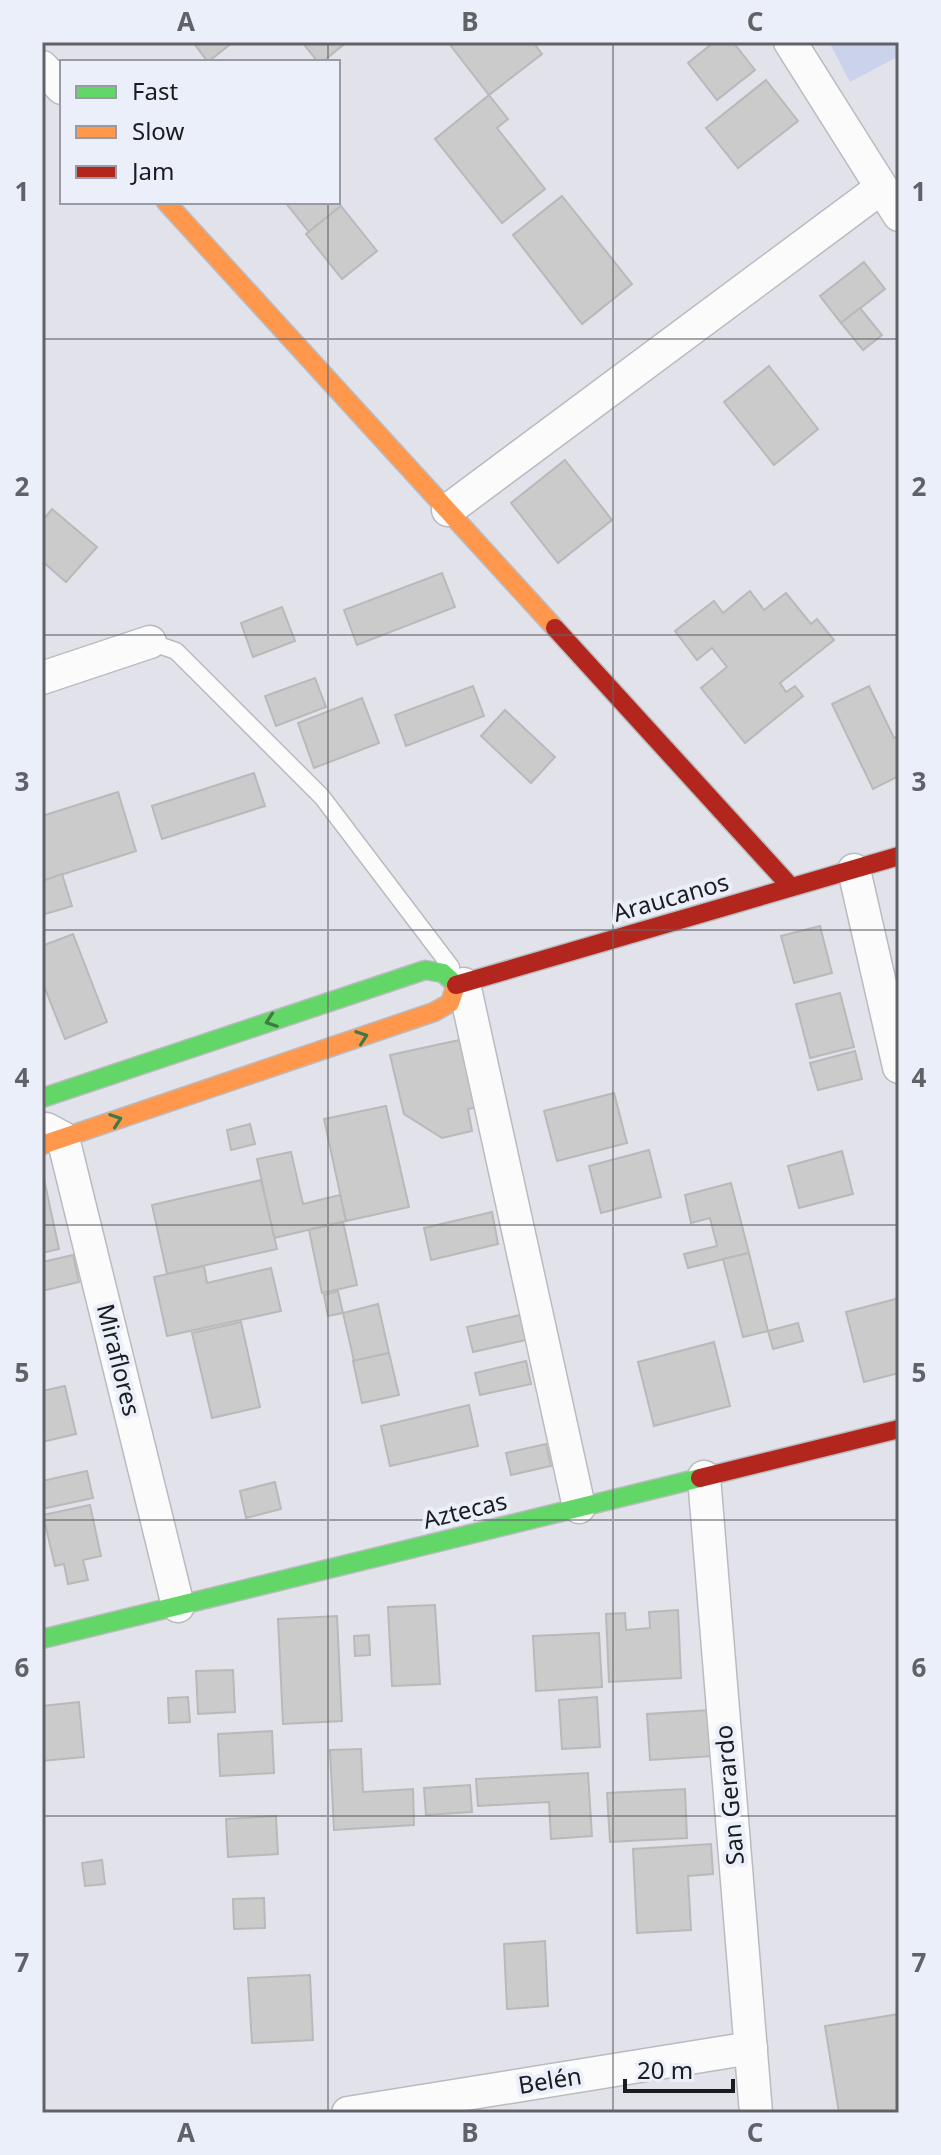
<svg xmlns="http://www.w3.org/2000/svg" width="941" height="2155" font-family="'Noto Sans',sans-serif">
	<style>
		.green { fill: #cbd2eb }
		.building { fill: #cbcbcc; stroke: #b9b9ba; stroke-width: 2 }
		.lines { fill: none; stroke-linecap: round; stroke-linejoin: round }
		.lane-casing { stroke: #babbc0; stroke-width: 19 }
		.street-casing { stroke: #babbc0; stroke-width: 35 }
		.fast-casing { stroke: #babbc0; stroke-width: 21 }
		.slow-casing { stroke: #babbc0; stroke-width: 21 }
		.jam-casing { stroke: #babbc0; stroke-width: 21 }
		.lane { stroke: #fbfbfc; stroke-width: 16 }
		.street { stroke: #fbfbfc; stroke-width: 32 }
		.fast { stroke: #63d668; stroke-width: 18 }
		.slow { stroke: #ff974d; stroke-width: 18 }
		.jam { stroke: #b3261e; stroke-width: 18 }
		.oneway { stroke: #3f7944 }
		.grid { fill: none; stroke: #616267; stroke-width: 2; stroke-opacity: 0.55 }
		.labels { text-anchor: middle; stroke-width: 8; stroke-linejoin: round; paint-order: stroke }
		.street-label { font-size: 24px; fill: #1b1c20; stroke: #ebeffa }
		.neatline { fill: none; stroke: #616267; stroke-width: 3 }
		.grid-label { font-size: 26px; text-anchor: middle; font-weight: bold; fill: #616267 }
	</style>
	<rect width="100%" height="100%" fill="#e2e3ea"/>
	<path class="green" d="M829 42H899V56L850 82Z"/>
	<g class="building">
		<path d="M193 42H233L208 62Z"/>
		<path d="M302 42H347L322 62H318Z"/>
		<path d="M456 42H533L542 54 489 95 451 46Z"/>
		<path d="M714 42H733L755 70 717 100 688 63Z"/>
		<path d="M766 80 798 121 738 168 706 128Z"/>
		<path d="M489 95 508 119 497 128 545 189 502 223 435 139Z"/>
		<path d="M562 196 632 284 582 324 513 235Z"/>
		<path d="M285 202H338L341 206 309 232Z"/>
		<path d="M341 206 377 251 342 279 306 234Z"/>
		<path d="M864 262 885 289 841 323 820 296Z"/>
		<path d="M860 308 882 335 863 350 841 323Z"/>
		<path d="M769 366 818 429 774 465 724 402Z"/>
		<path d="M565 460 612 520 558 563 511 503Z"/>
		<path d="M52 509 97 547 66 582 42 561V521Z"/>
		<path d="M442 573 455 607 357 645 344 610Z"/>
		<path d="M750 591 764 610 786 593 811 624 817 619 834 640 780 683 786 692 795 686 803 696 745 743 701 688 727 667 712 648 697 660 675 631 714 601 723 613Z"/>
		<path d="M282 607 295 641 253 657 241 623Z"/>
		<path d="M315 678 326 707 276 726 265 696Z"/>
		<path d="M473 686 484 716 406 746 395 715Z"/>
		<path d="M869 686 894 738 899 736V776L873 789 832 704Z"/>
		<path d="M362 698 379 743 314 768 298 723Z"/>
		<path d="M505 710 555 757 531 783 481 736Z"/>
		<path d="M254 773 265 806 162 839 152 806Z"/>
		<path d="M118 792 136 851 42 881V816Z"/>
		<path d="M62 874 72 906 42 915V881Z"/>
		<path d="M820 926 832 973 794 983 781 936Z"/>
		<path d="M73 934 107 1022 65 1039 42 981V946Z"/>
		<path d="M840 993 854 1047 810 1058 796 1004Z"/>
		<path d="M464 1039 479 1107 468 1109 472 1131 442 1138 404 1114 390 1055Z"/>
		<path d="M855 1051 862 1079 818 1090 810 1063Z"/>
		<path d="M614 1093 627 1143 557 1161 544 1111Z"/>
		<path d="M386 1106 409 1207 346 1221 324 1119Z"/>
		<path d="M250 1124 255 1144 231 1150 227 1130Z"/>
		<path d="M649 1150 661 1197 601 1213 589 1166Z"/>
		<path d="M842 1151 853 1194 799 1208 788 1166Z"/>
		<path d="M291 1152 303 1204 340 1195 346 1221 274 1238 257 1159Z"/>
		<path d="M44 1179 59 1249 42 1253V1180Z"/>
		<path d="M261 1180 277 1249 167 1274 152 1205Z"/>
		<path d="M731 1183 749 1253 688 1268 684 1254 717 1246 710 1218 691 1223 685 1195Z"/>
		<path d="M492 1212 498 1244 431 1260 424 1228Z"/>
		<path d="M343 1222 357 1285 322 1293 309 1230Z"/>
		<path d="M749 1253 768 1331 743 1337 723 1259Z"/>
		<path d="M73 1255 79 1282 42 1291V1262Z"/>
		<path d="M204 1266 207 1283 271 1268 281 1311 167 1336 154 1277Z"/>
		<path d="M338 1291 343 1313 328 1316 324 1295Z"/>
		<path d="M899 1298V1373L864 1382 846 1312Z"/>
		<path d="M378 1304 389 1353 354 1361 343 1313Z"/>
		<path d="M520 1315 526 1340 473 1352 467 1327Z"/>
		<path d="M241 1322 260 1407 212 1418 192 1333Z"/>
		<path d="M798 1323 803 1341 773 1349 768 1331Z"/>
		<path d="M714 1342 730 1406 654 1426 638 1362Z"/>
		<path d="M389 1353 399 1395 362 1403 353 1361Z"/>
		<path d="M526 1361 531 1384 480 1395 475 1373Z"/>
		<path d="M65 1386 76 1434 42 1442V1391Z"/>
		<path d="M469 1405 478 1446 390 1466 381 1426Z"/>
		<path d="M546 1444 551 1466 511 1475 506 1453Z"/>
		<path d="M87 1471 93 1498 42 1509V1481Z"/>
		<path d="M275 1482 281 1509 246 1518 240 1491Z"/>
		<path d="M90 1505 101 1556 83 1560 88 1580 68 1584 64 1564 55 1566 43 1515Z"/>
		<path d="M435 1605 440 1684 392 1686 388 1607Z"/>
		<path d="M678 1610 681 1678 609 1682 606 1614 625 1613 626 1630 650 1628 649 1612Z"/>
		<path d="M337 1616 342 1721 283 1724 278 1619Z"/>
		<path d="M599 1633 602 1687 536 1691 533 1636Z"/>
		<path d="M369 1635 370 1655 355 1656 354 1636Z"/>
		<path d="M233 1670 235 1712 198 1714 196 1671Z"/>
		<path d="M188 1697 190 1722 169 1723 168 1698Z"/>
		<path d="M597 1697 600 1747 562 1749 559 1700Z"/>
		<path d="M79 1702 84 1757 42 1761V1706Z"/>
		<path d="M711 1710 713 1756 650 1760 647 1714Z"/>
		<path d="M272 1731 274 1773 220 1776 218 1734Z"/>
		<path d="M361 1749 363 1792 413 1789 414 1825 334 1830 330 1750Z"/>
		<path d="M588 1773 592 1836 551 1839 549 1802 478 1806 476 1779Z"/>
		<path d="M470 1785 472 1812 426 1815 424 1788Z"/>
		<path d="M685 1789 687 1838 610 1842 607 1793Z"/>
		<path d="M276 1816 278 1854 228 1857 226 1819Z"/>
		<path d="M711 1844 713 1874 688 1876 691 1930 637 1933 633 1849Z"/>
		<path d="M102 1860 105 1884 85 1886 82 1863Z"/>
		<path d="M264 1898 265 1928 234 1929 233 1899Z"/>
		<path d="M545 1941 548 2006 507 2009 504 1944Z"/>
		<path d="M310 1975 313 2040 252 2043 248 1978Z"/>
		<path d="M899 2014V2113H839L825 2026Z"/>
	</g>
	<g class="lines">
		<g class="lane-casing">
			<path id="lane" d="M150 642 176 651 322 797 451 967"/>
		</g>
		<g class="street-casing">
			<g id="street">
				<path d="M790 42 899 215"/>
				<path d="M42 67 62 88"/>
				<path d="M448 510 881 188"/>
				<path d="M42 678 150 642"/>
				<path d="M854 870 899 1067"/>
				<path d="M464 984 579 1507"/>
				<path d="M46 1129 63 1138 178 1606"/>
				<path d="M704 1477 756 2113"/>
				<path d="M348 2113 751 2048"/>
			</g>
		</g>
		<g class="fast-casing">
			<g id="fast">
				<path d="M42 1098 425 970 443 973 456 985"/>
				<path d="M42 1639 700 1478"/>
			</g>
		</g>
		<g class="slow-casing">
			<g id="slow">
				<path d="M166 202 555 628"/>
				<path d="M42 1145 434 1012 450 1003 456 985"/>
			</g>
		</g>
		<g class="jam-casing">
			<g id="jam">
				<path d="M555 628 791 887"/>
				<path d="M456 985 899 856"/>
				<path d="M700 1478 899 1429"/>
			</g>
		</g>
		<use href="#lane" class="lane"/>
		<use href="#street" class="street"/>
		<use href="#fast" class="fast"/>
		<use href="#slow" class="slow"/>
		<use href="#jam" class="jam"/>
	</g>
	<defs><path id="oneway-chevron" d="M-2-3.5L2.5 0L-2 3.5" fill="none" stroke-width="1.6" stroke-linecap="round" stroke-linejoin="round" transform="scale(2)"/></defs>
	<g class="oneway">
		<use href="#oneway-chevron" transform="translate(271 1021) rotate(161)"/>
		<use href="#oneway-chevron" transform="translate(362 1037) rotate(-19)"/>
		<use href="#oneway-chevron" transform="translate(116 1120) rotate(-19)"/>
	</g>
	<path class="grid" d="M328 42V62M613 42V2113M328 202V2113M42 339H899M42 635H899M42 930H899M42 1225H899M42 1520H899M42 1816H899"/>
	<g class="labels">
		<g class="street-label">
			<text transform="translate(671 898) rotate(-16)" y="8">Araucanos</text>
			<text transform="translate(118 1360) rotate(76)" y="8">Miraflores</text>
			<text transform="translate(465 1511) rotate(-14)" y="8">Aztecas</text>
			<text transform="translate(730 1795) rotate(-95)" y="8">San Gerardo</text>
			<text transform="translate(550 2081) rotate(-9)" y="8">Belén</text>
		</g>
	</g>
	<rect width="941" height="2155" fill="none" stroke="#ebeffa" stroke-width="88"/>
	<rect x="60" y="60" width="280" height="144" fill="#ebeffa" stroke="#989ba3" stroke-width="2"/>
	<rect x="76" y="86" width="40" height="12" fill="#63d668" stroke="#989ba3" stroke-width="2"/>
	<text x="132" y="100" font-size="24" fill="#1b1c20">Fast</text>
	<rect x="76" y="126" width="40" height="12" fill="#ff974d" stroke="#989ba3" stroke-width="2"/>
	<text x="132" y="140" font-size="24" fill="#1b1c20">Slow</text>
	<rect x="76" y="166" width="40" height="12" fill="#b3261e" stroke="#989ba3" stroke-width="2"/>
	<text x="132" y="180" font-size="24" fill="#1b1c20">Jam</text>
	<path d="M625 2079v12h108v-12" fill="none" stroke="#1b1c20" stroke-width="4"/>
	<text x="637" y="2079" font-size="24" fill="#1b1c20" stroke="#ebeffa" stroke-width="6" paint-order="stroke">20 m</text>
	<rect x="44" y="44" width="853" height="2067" class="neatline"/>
	<g class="grid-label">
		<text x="186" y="31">A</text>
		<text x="470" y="31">B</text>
		<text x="755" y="31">C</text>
		<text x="22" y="201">1</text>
		<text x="919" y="201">1</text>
		<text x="22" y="496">2</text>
		<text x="919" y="496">2</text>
		<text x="22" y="791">3</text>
		<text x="919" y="791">3</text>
		<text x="22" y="1087">4</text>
		<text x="919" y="1087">4</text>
		<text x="22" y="1382">5</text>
		<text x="919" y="1382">5</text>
		<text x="22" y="1677">6</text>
		<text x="919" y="1677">6</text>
		<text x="22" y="1972">7</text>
		<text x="919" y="1972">7</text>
		<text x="186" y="2142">A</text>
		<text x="470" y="2142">B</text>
		<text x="755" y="2142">C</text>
	</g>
</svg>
